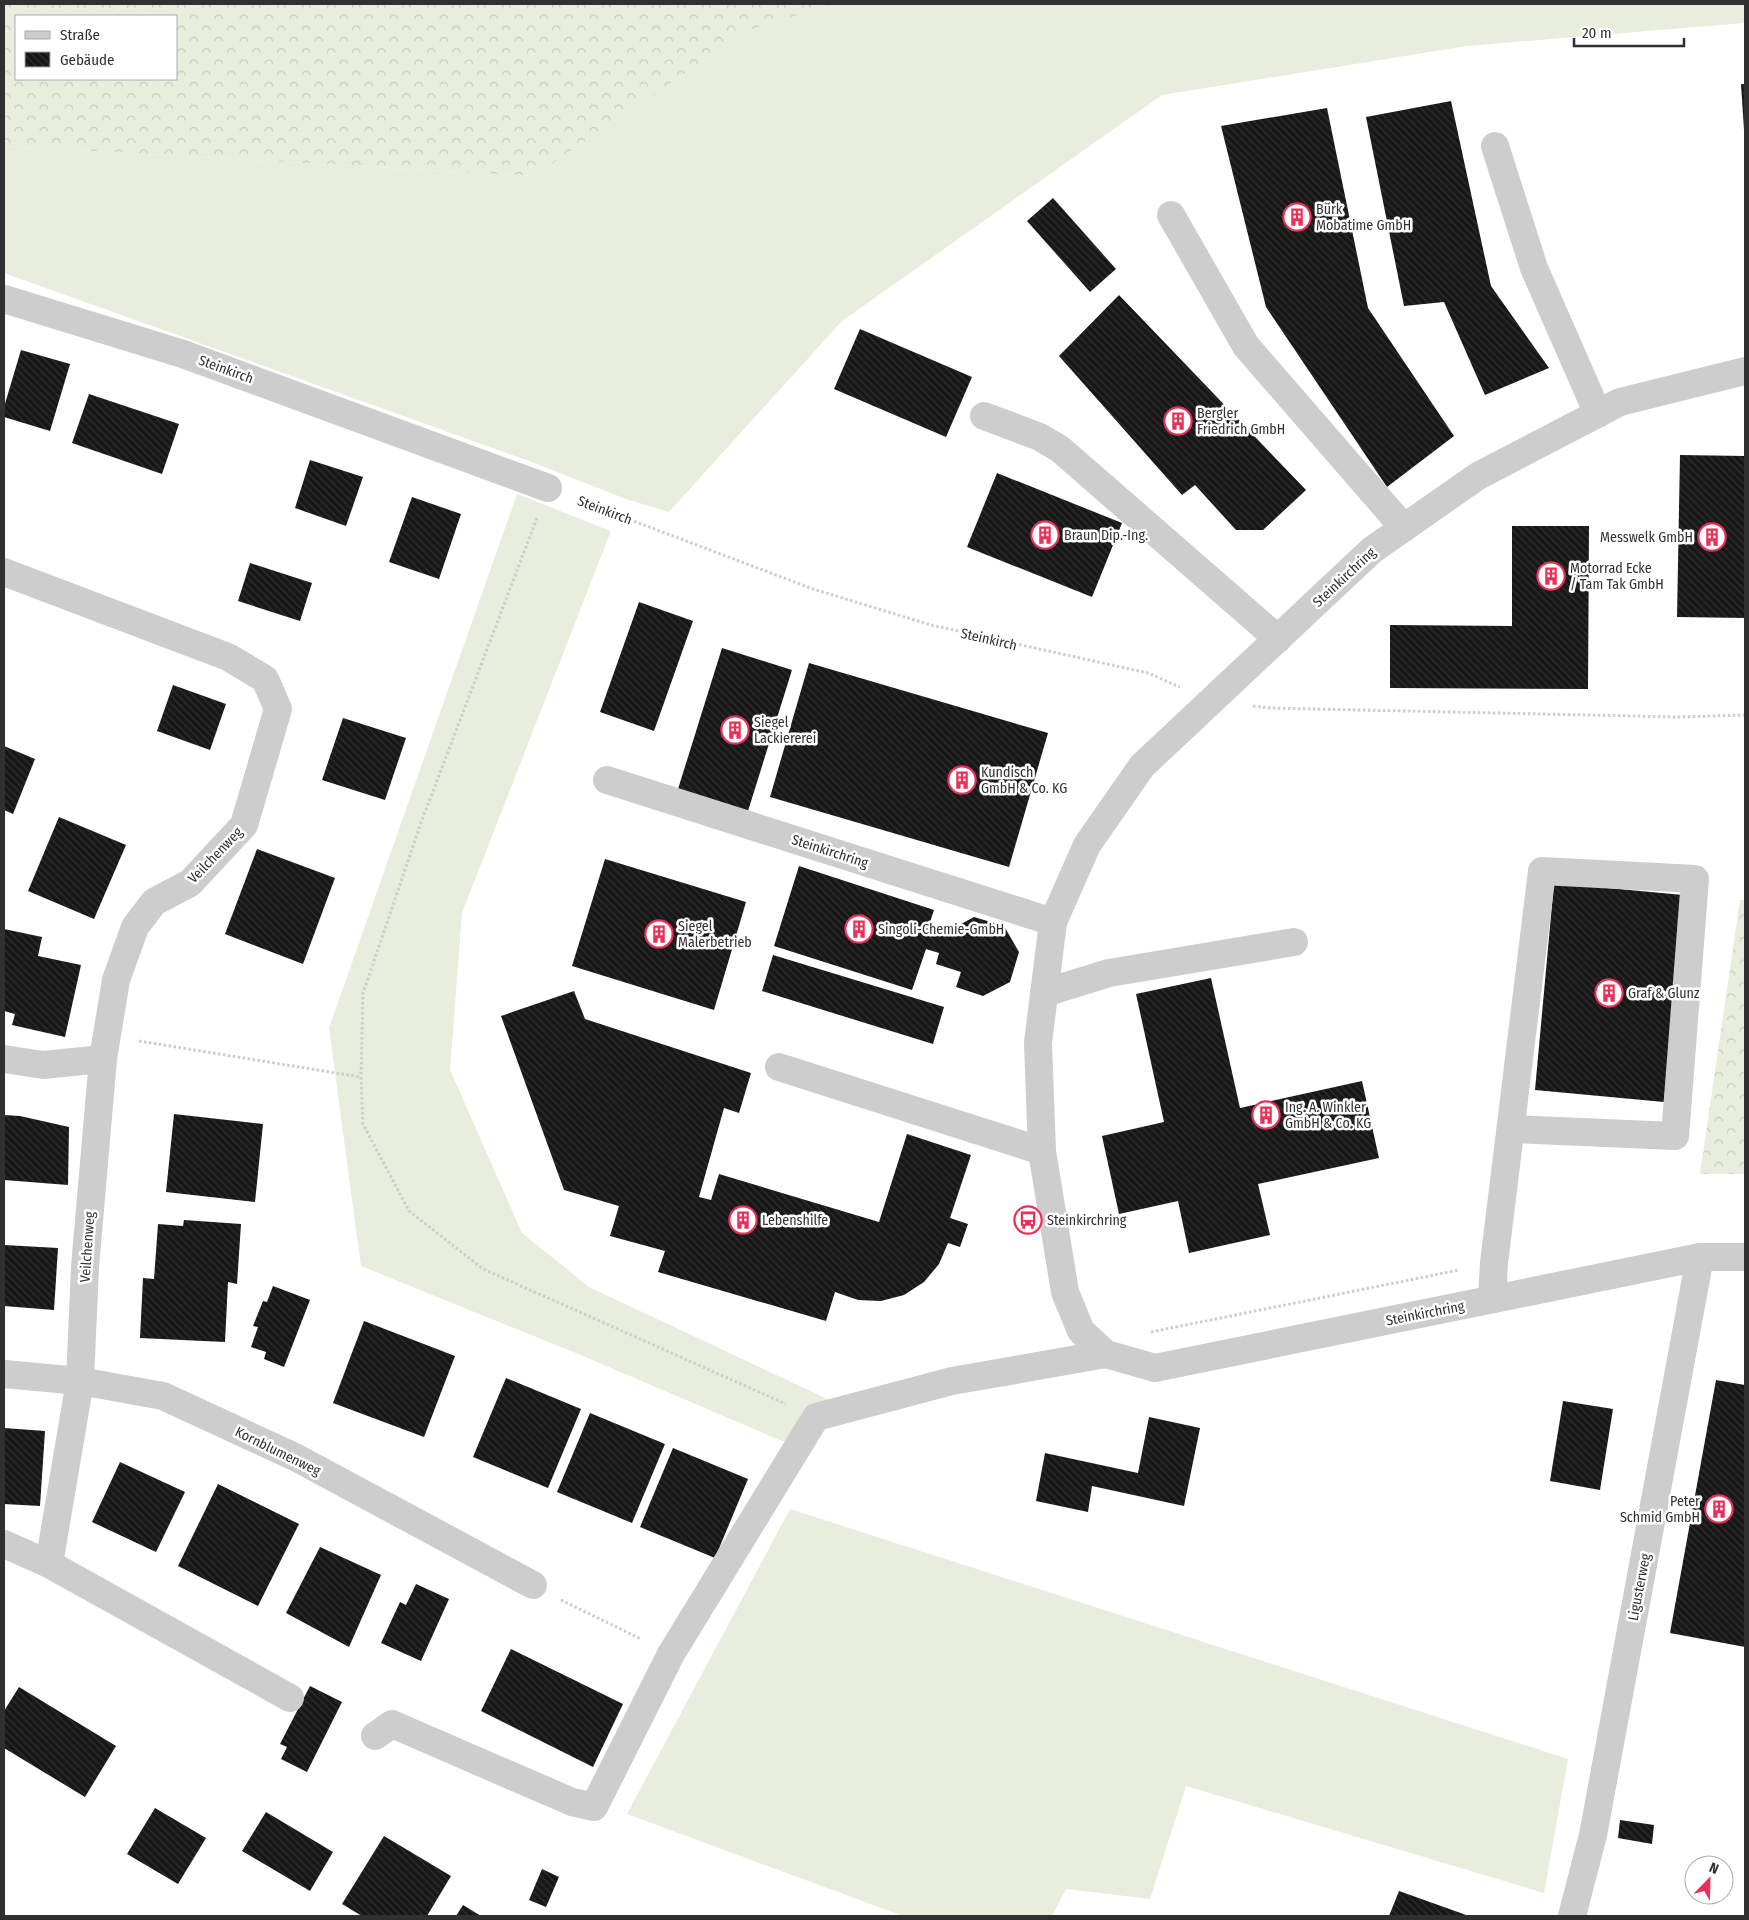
<svg xmlns="http://www.w3.org/2000/svg" width="1749" height="1920" font-family="'Fira Sans Condensed',sans-serif">
	<style>
		.grass { fill: #e8edde }
		.forest { fill: url(#forest-crowns); fill-rule: evenodd }
		.building { fill: url(#building-back-hatch) }
		.lines { fill: none; stroke-linecap: round; stroke-linejoin: round }
		.path { stroke: #cdcdcd; stroke-width: 3; stroke-dasharray: 2.5 2.5; stroke-linecap: butt }
		.minor { stroke: #cdcdcd; stroke-width: 28 }
		.labels { text-anchor: middle; stroke-width: 5; stroke-linejoin: round; paint-order: stroke }
		.poi-label { font-size: 14px; fill: #303030; stroke: #fff; text-anchor: start }
		.street-label { font-size: 14px; fill: #303030; stroke: #fff }
	</style>
	<defs>
		<pattern id="forest-crowns" width="20" height="18" patternUnits="userSpaceOnUse" patternTransform="scale(1.25)"><rect width="20" height="18" fill="#e8edde"/><path d="M2 6a3 3 0 1 1 6 0M12 15a3 3 0 1 1 6 0" fill="none" stroke="#c7ccbf"/></pattern>
		<pattern id="building-back-hatch" width="6" height="6" patternUnits="userSpaceOnUse" patternTransform="scale(1.25)"><rect width="6" height="6" fill="#171717"/><path d="M-1 5l2 2M0 0l6 6M5-1l2 2" fill="none" stroke="#303030"/></pattern>
	</defs>
	<rect width="100%" height="100%" fill="#fff"/>
	<g class="grass">
		<path d="M834 4H1745V23L1467 46 1162 95 842 321 669 512 626 499 529 461 4 273V146L534 176 749 30Z"/>
		<path d="M517 494 611 531 462 913 450 1070 522 1233 589 1287 836 1403 803 1450 583 1356 361 1266 329 1028Z"/>
		<path d="M790 1509 1568 1759 1544 1893 1186 1786 1150 1899 1066 1889 1052 1916H903L627 1814Z"/>
	</g>
	<g class="forest">
		<path d="M4 4H834L749 30 534 176 4 146ZM16 16H176V79H16Z"/>
		<path d="M1740 900H1745V1174H1700Z"/>
	</g>
	<g class="building">
		<path d="M1741 84H1745V130H1744Z"/>
		<path d="M1451 101 1491 286 1549 368 1485 395 1444 302 1404 306 1366 117Z"/>
		<path d="M1327 108 1368 308 1454 436 1387 487 1266 307 1221 126Z"/>
		<path d="M1053 198 1116 269 1090 292 1027 221Z"/>
		<path d="M1119 295 1306 490 1263 530H1236L1195 485 1182 495 1059 356Z"/>
		<path d="M860 329 972 377 946 437 834 389Z"/>
		<path d="M21 350 70 364 50 431 4 417V407Z"/>
		<path d="M89 394 179 424 162 474 72 443Z"/>
		<path d="M1680 455 1745 456V618L1677 617Z"/>
		<path d="M310 460 363 477 346 526 295 508Z"/>
		<path d="M997 473 1122 523 1092 597 967 547Z"/>
		<path d="M412 497 461 514 439 579 389 562Z"/>
		<path d="M1512 526H1589L1588 689 1390 688V625L1512 626Z"/>
		<path d="M250 563 312 583 300 621 238 601Z"/>
		<path d="M639 602 693 621 654 731 600 712Z"/>
		<path d="M722 648 792 670 748 811 678 789Z"/>
		<path d="M809 663 1048 733 1009 867 770 797Z"/>
		<path d="M173 685 226 704 210 750 157 731Z"/>
		<path d="M343 718 406 738 385 800 322 780Z"/>
		<path d="M4 746 35 759 13 814 4 810Z"/>
		<path d="M59 817 126 845 94 919 28 891Z"/>
		<path d="M257 849 335 878 303 964 225 934Z"/>
		<path d="M605 859 746 902 714 1010 572 966Z"/>
		<path d="M799 866 934 910 929 925 948 931 974 917 1004 926 1019 952 1010 982 983 996 956 987 961 972 936 964 939 953 926 949 912 990 774 946Z"/>
		<path d="M1554 883 1683 895 1664 1102 1535 1090Z"/>
		<path d="M4 929 42 937 38 956 81 965 65 1037 12 1025 15 1014 4 1011Z"/>
		<path d="M773 955 944 1007 933 1044 762 991Z"/>
		<path d="M1211 978 1240 1108 1362 1081 1379 1158 1258 1184 1270 1235 1189 1253 1178 1201 1119 1214 1102 1136 1164 1122 1136 994Z"/>
		<path d="M574 991 585 1019 751 1073 739 1113 724 1108 699 1197 711 1200 719 1174 879 1222 907 1134 971 1155 950 1218 968 1224 960 1247 948 1243 939 1264 924 1282 904 1295 881 1301 858 1300 835 1292 826 1321 658 1272 665 1251 610 1236 619 1206 564 1190 501 1016Z"/>
		<path d="M174 1114 263 1124 255 1202 166 1192Z"/>
		<path d="M4 1115 20 1116 69 1127 68 1185 4 1180Z"/>
		<path d="M184 1220 241 1224 237 1284 228 1282 225 1342 140 1338 143 1278 154 1279 158 1224 183 1226Z"/>
		<path d="M4 1245 58 1248 54 1310 4 1306Z"/>
		<path d="M273 1286 310 1300 284 1367 264 1359 266 1352 251 1347 258 1327 253 1326 263 1301 267 1302Z"/>
		<path d="M364 1321 455 1356 424 1437 333 1403Z"/>
		<path d="M506 1378 581 1409 548 1488 473 1457Z"/>
		<path d="M1716 1380 1745 1385V1647L1670 1633Z"/>
		<path d="M1563 1401 1613 1409 1600 1490 1550 1481Z"/>
		<path d="M590 1413 665 1444 632 1523 557 1492Z"/>
		<path d="M1149 1417 1200 1428 1184 1506 1092 1486 1088 1512 1036 1501 1045 1453 1138 1473Z"/>
		<path d="M4 1428 45 1431 40 1506 4 1504Z"/>
		<path d="M673 1448 748 1479 715 1558 640 1527Z"/>
		<path d="M120 1462 185 1492 156 1552 92 1522Z"/>
		<path d="M218 1484 299 1524 258 1606 178 1566Z"/>
		<path d="M320 1547 381 1575 349 1647 286 1613Z"/>
		<path d="M416 1584 449 1599 421 1661 381 1643 400 1602 406 1605Z"/>
		<path d="M511 1649 623 1704 593 1767 481 1711Z"/>
		<path d="M310 1686 342 1702 307 1772 281 1759 287 1747 280 1744Z"/>
		<path d="M19 1687 116 1746 85 1797 4 1748V1711Z"/>
		<path d="M155 1808 206 1838 178 1884 127 1854Z"/>
		<path d="M266 1812 333 1852 310 1891 242 1851Z"/>
		<path d="M1620 1820 1654 1825 1652 1844 1618 1838Z"/>
		<path d="M384 1836 451 1876 427 1916H362L342 1904Z"/>
		<path d="M542 1869 559 1877 546 1907 529 1900Z"/>
		<path d="M1399 1891 1469 1916H1389Z"/>
		<path d="M463 1905 481 1916H456Z"/>
	</g>
	<g class="lines">
		<g class="path">
			<path d="M578 500 813 589 931 625 1148 673 1180 687"/>
			<path d="M537 518 422 820 363 993 361 1077 363 1124 409 1211 483 1269 786 1404"/>
			<path d="M1253 706 1269 708 1678 717 1745 715"/>
			<path d="M139 1041 361 1077"/>
			<path d="M1151 1332 1459 1270"/>
			<path d="M561 1600 641 1639"/>
		</g>
		<g class="minor">
			<path d="M1495 146 1534 268 1598 414"/>
			<path d="M1171 215 1246 346 1404 528"/>
			<path d="M4 299 183 354 548 488"/>
			<path d="M1745 371 1620 402 1478 476 1372 550 1142 766 1087 845 1053 922 1038 1043 1042 1151 1065 1292 1081 1331 1106 1354 1155 1368 1700 1257H1745"/>
			<path d="M984 416 1040 437 1060 449 1278 639"/>
			<path d="M4 572 228 657 265 679 278 709 244 825 190 883 154 902 135 927 116 980 103 1059 85 1267 80 1381 49 1564"/>
			<path d="M607 780 1053 922"/>
			<path d="M1044 993 1109 973 1294 942"/>
			<path d="M4 1059 43 1065 103 1059"/>
			<path d="M779 1067 1042 1151"/>
			<path d="M1492 1299 1494 1263 1542 871 1695 879 1675 1136 1512 1129"/>
			<path d="M4 1374 80 1381 163 1396 295 1457 533 1585"/>
			<path d="M4 1544 49 1564 290 1698"/>
			<path d="M375 1736 392 1724 572 1802 594 1807 671 1654 816 1417 952 1381 1106 1354"/>
			<path d="M1572 1916 1593 1835 1700 1257"/>
		</g>
	</g>
	<defs>
		<g id="building-ring" transform="scale(1.4375)"><circle r="9.5" fill="#fff" stroke="#ea2f59" stroke-width="1.5"/><path d="M-4-6H4V6H1V3H-1V6H-4ZM-2.5-4.3h1.7v1.8h-1.7ZM.8-4.3h1.7v1.8H.8ZM-2.5-1h1.7V.8h-1.7ZM.8-1h1.7V.8H.8Z" fill="#ea2f59"/></g>
		<g id="bus-ring" transform="scale(1.4375)"><circle r="9.5" fill="#fff" stroke="#ea2f59" stroke-width="1.5"/><path d="M-5-6H5V4H4V6H2V4H-2V6H-4V4H-5ZM-3.5-4V0h7V-4ZM-3.5 1.2v1.5H-2V1.2ZM2 1.2v1.5H3.5V1.2Z" fill="#ea2f59"/></g>
	</defs>
	<g fill-rule="evenodd">
		<use href="#building-ring" x="1297" y="217"/>
		<use href="#building-ring" x="1178" y="421"/>
		<use href="#building-ring" x="1045" y="535"/>
		<use href="#building-ring" x="1712" y="537"/>
		<use href="#building-ring" x="1551" y="576"/>
		<use href="#building-ring" x="735" y="730"/>
		<use href="#building-ring" x="962" y="780"/>
		<use href="#building-ring" x="859" y="929"/>
		<use href="#building-ring" x="659" y="934"/>
		<use href="#building-ring" x="1609" y="993"/>
		<use href="#building-ring" x="1266" y="1115"/>
		<use href="#building-ring" x="743" y="1220"/>
		<use href="#bus-ring" x="1028" y="1220"/>
		<use href="#building-ring" x="1719" y="1509"/>
	</g>
	<g class="labels">
		<g class="poi-label">
			<text x="1316" y="214">Bürk<tspan x="1316" dy="16">Mobatime GmbH</tspan></text>
			<text x="1197" y="418">Bergler<tspan x="1197" dy="16">Friedrich GmbH</tspan></text>
			<text x="1064" y="540">Braun Dip.-Ing.</text>
			<text x="1693" y="542" text-anchor="end">Messwelk GmbH</text>
			<text x="1570" y="573">Motorrad Ecke<tspan x="1570" dy="16">/ Tam Tak GmbH</tspan></text>
			<text x="754" y="727">Siegel<tspan x="754" dy="16">Lackiererei</tspan></text>
			<text x="981" y="777">Kundisch<tspan x="981" dy="16">GmbH &amp; Co. KG</tspan></text>
			<text x="678" y="931">Siegel<tspan x="678" dy="16">Malerbetrieb</tspan></text>
			<text x="878" y="934">Singoli-Chemie-GmbH</text>
			<text x="1628" y="998">Graf &amp; Glunz</text>
			<text x="1285" y="1112">Ing. A. Winkler<tspan x="1285" dy="16">GmbH &amp; Co. KG</tspan></text>
			<text x="762" y="1225">Lebenshilfe</text>
			<text x="1047" y="1225">Steinkirchring</text>
			<text x="1700" y="1506" text-anchor="end">Peter<tspan x="1700" dy="16">Schmid GmbH</tspan></text>
		</g>
		<g class="street-label">
			<text transform="translate(226 369) rotate(20)" y="5">Steinkirch</text>
			<text transform="translate(605 510) rotate(21)" y="5">Steinkirch</text>
			<text transform="translate(1344 577) rotate(-43)" y="5">Steinkirchring</text>
			<text transform="translate(989 639) rotate(13)" y="5">Steinkirch</text>
			<text transform="translate(830 851) rotate(18)" y="5">Steinkirchring</text>
			<text transform="translate(215 855) rotate(-46)" y="5">Veilchenweg</text>
			<text transform="translate(87 1247) rotate(-86)" y="5">Veilchenweg</text>
			<text transform="translate(1425 1313) rotate(-11)" y="5">Steinkirchring</text>
			<text transform="translate(278 1451) rotate(26)" y="5">Kornblumenweg</text>
			<text transform="translate(1639 1587) rotate(-79)" y="5">Ligusterweg</text>
		</g>
	</g>
	<rect width="1749" height="1920" fill="none" stroke="#303030" stroke-width="10"/>
	<rect x="15" y="15" width="162" height="65" fill="#ffffff" stroke="#acacac"/>
	<rect x="25" y="31" width="25" height="8" fill="#cdcdcd" stroke="#acacac"/>
	<text x="60" y="40" font-size="15" fill="#303030">Straße</text>
	<rect x="25" y="52" width="25" height="15" fill="url(#building-back-hatch)" stroke="#acacac"/>
	<text x="60" y="65" font-size="15" fill="#303030">Gebäude</text>
	<g transform="translate(1709 1880) rotate(23)"><circle r="24" fill="#ffffff" stroke="#acacac"/>
	<path d="M0-4L9 19L0 12L-9 19Z" fill="#ea2f59"/>
	<text y="-8" font-size="14" font-weight="bold" text-anchor="middle" fill="#303030">N</text>
	</g>
	<path d="M1574 38v8h110v-8" fill="none" stroke="#303030" stroke-width="2.5"/>
	<text x="1582" y="38" font-size="15" fill="#303030" stroke="#ffffff" stroke-width="4" paint-order="stroke">20 m</text>
</svg>
